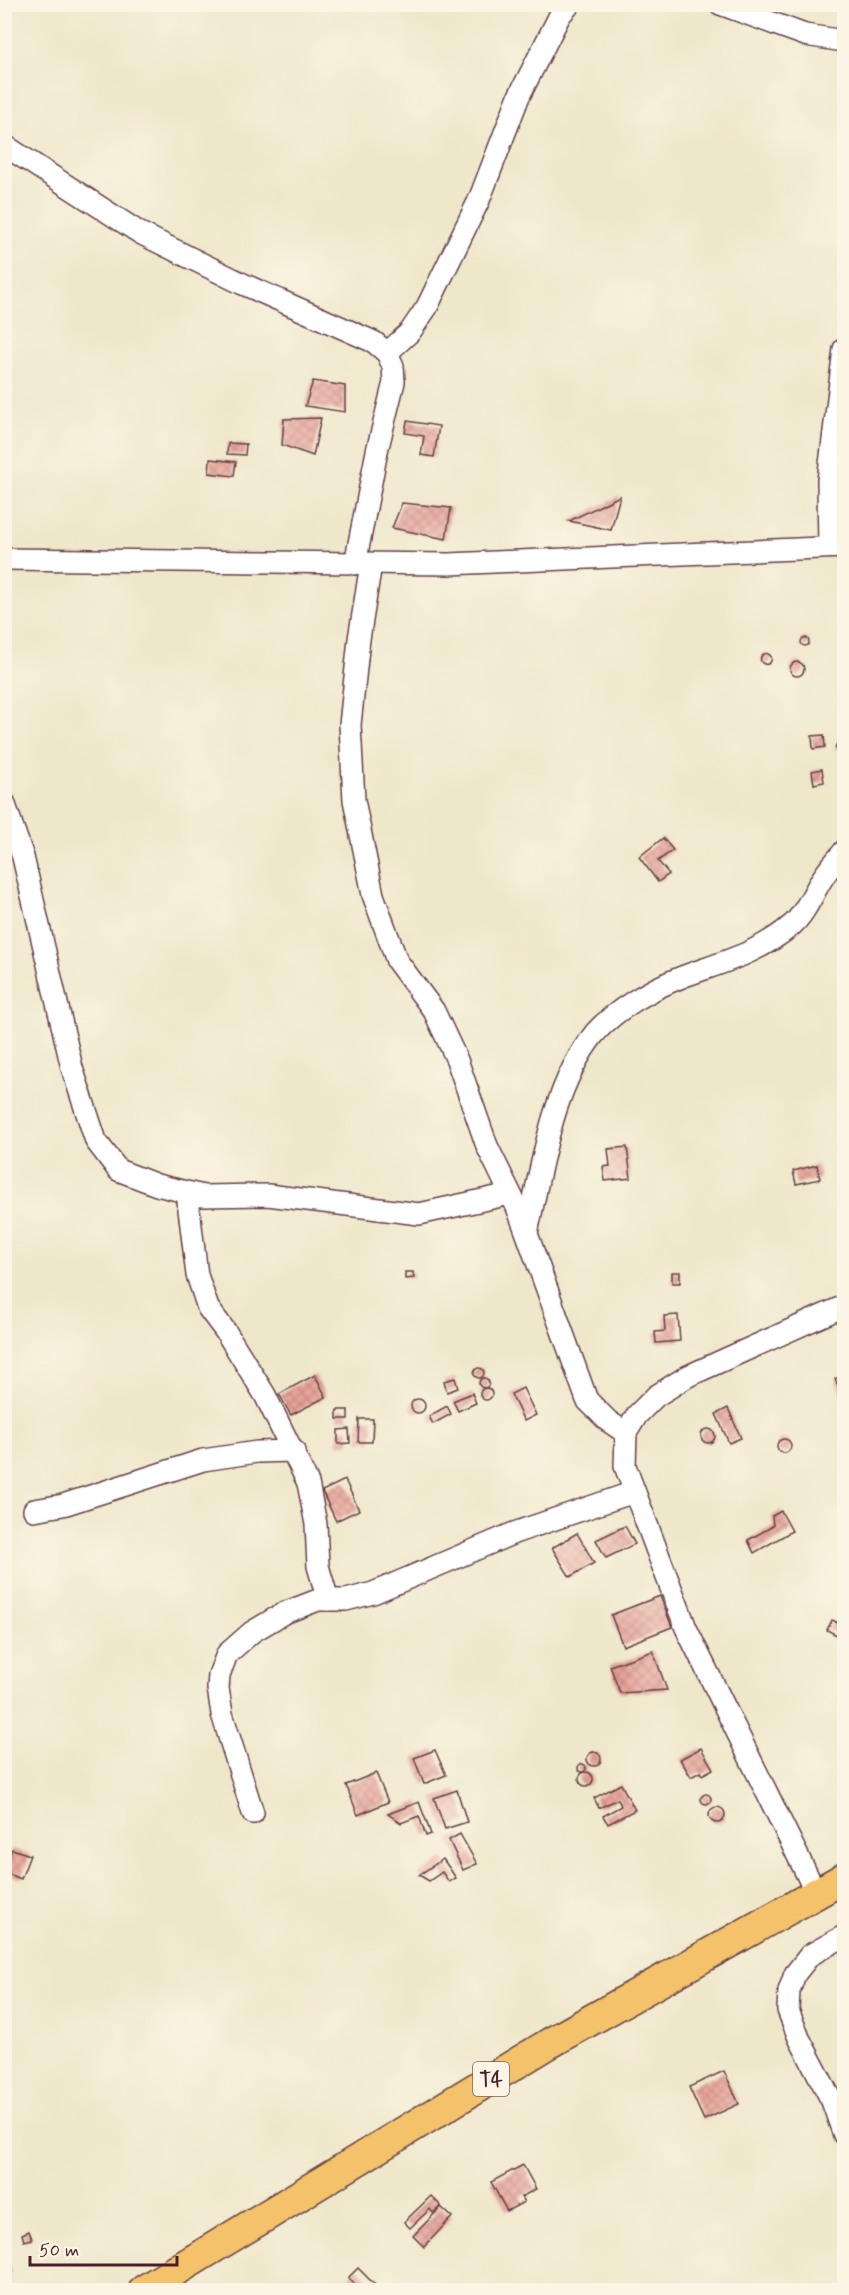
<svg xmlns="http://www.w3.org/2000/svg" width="849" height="2295" font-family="Mynerve,sans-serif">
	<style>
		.building { fill: url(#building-cross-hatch) }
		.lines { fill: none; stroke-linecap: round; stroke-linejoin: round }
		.minor-casing { stroke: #633d43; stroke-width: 24 }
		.highway-casing { stroke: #633d43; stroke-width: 33 }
		.minor { stroke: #fff; stroke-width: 21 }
		.highway { stroke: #f3c26a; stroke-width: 30 }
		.labels { text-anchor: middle; stroke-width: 4.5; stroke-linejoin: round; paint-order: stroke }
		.shield { fill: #fcf5e5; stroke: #7f5f63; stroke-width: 1.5 }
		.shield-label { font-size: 20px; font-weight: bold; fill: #4a1f2b }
	</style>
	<defs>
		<pattern id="building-cross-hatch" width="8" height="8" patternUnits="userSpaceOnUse" patternTransform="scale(1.5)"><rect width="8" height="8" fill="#e8a399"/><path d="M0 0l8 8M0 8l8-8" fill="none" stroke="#be847d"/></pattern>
	</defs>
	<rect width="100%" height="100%" fill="#fcf5e5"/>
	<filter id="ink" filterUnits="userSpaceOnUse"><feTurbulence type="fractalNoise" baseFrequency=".0167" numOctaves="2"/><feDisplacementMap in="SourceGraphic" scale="12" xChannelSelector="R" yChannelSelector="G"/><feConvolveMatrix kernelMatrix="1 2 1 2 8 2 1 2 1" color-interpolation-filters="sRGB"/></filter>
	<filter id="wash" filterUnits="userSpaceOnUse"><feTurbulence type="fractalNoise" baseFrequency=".008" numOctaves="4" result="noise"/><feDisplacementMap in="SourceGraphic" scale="24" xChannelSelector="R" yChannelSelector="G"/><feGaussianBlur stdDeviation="1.35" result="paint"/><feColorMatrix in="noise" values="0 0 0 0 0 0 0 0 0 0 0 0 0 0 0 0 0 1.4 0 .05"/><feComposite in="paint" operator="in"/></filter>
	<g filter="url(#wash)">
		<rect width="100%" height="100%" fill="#eee7ca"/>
		<g id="blocks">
			<g class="building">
				<path d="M313 381 345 386V412L305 406Z"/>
				<path d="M321 418 313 456 282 445 284 419Z"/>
				<path d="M407 421 439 426 434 457 421 455 424 436 405 433Z"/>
				<path d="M228 443 246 444 245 455 227 454Z"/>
				<path d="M210 459 236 462 234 476 209 473Z"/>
				<path d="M620 496 611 530 569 521Z"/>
				<path d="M402 503 451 508 446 539 392 528Z"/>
				<circle cx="805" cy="642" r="4"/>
				<circle cx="766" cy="659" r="5.5"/>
				<circle cx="797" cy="669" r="7"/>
				<path d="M824 735 825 747 813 749 812 736Z"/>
				<circle cx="839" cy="747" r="3.5"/>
				<path d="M822 769 824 782 814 784 812 771Z"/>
				<path d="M663 838 673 850 658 861 669 874 658 882 639 857Z"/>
				<path d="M627 1147 631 1178 605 1181 603 1167 610 1166 608 1149Z"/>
				<path d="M817 1165 820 1179 796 1184 793 1171Z"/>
				<path d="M405 1272H413L414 1278 405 1279Z"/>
				<rect x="672" y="1272" width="8" height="11"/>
				<path d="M678 1315 680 1341 656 1343 655 1332 665 1331 664 1316Z"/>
				<circle cx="479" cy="1373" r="5"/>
				<path d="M315 1375 326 1397 291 1415 279 1394Z"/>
				<path d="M844 1375V1400L835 1379Z"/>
				<path d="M455 1378 458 1388 447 1392 444 1381Z"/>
				<circle cx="484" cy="1383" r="5"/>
				<circle cx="486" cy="1394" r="6"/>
				<path d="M523 1388 536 1415 524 1421 511 1394Z"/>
				<path d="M472 1393 476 1403 458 1411 453 1401Z"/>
				<circle cx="418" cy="1406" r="7"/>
				<path d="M447 1406 451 1414 433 1424 429 1416Z"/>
				<path d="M728 1408 741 1438 729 1443 716 1414Z"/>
				<rect x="337" y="1410" width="11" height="9"/>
				<path d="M359 1419H373L372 1442H358Z"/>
				<circle cx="708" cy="1436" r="7"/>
				<path d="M349 1429 350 1443 338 1444V1430Z"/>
				<circle cx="784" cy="1446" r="7"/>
				<path d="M345 1480 359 1510 336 1521 322 1491Z"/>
				<path d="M781 1511 792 1531 754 1553 748 1540 773 1526 772 1516Z"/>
				<path d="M625 1526 635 1544 606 1558 596 1540Z"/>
				<path d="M577 1533 594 1563 570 1577 552 1548Z"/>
				<path d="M660 1596 672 1627 623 1646 611 1615Z"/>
				<path d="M832 1620 844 1626V1639L827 1630Z"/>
				<path d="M653 1651 667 1690 620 1693 610 1666Z"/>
				<path d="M701 1748 713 1769 702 1775 700 1772 691 1777 680 1759Z"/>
				<path d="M435 1750 446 1775 424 1784 414 1758Z"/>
				<circle cx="594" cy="1759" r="7"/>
				<circle cx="582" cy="1768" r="4"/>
				<circle cx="586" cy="1779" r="7"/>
				<path d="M376 1773 388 1802 358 1815 346 1785Z"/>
				<path d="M621 1784 635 1810 608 1824 603 1816 621 1806 618 1799 599 1808 594 1798Z"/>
				<path d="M457 1790 467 1822 445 1829 434 1798Z"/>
				<circle cx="706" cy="1799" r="5"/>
				<path d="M419 1802 431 1834 426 1836 419 1816 401 1823 388 1814Z"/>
				<circle cx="717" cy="1815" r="8"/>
				<path d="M460 1834 477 1864 463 1870 449 1840Z"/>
				<path d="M12 1849 30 1855 21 1879 4 1872Z"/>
				<path d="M443 1859 456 1878 449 1882 442 1872 429 1881 419 1875Z"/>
				<path d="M724 2071 739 2104 704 2120 689 2087Z"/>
				<path d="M523 2165 536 2189 521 2197 524 2202 507 2211 491 2182Z"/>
				<path d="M431 2196 441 2206 433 2213 430 2209 410 2228 404 2222Z"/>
				<path d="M441 2207 452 2217 424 2247 413 2236Z"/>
				<path d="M29 2231 32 2239 24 2241 22 2234Z"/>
				<path d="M4 2259 12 2272 4 2276Z"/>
				<path d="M358 2268 380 2290H361L348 2278Z"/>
			</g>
		</g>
	</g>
	<g filter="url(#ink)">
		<use href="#blocks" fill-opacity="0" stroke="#633d43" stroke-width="1.5"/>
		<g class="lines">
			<g class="minor-casing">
				<g id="minor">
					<path d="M720 4 805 35 844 41"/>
					<path d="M4 145 140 233 243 284 374 342 387 353 393 366 394 382 377 451 355 564"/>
					<path d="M387 353 410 332 427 307 479 200 519 96 560 15 570 4"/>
					<path d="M829 547 828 481 844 349"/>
					<path d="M4 559 449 564 844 547"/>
					<path d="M371 564 359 639 350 725 354 800 373 895 397 961 434 1011 457 1060 487 1146 517 1207 527 1234 587 1400 608 1421 626 1433"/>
					<path d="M4 802 23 857 72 1068 96 1141 118 1170 157 1185 203 1196 268 1195 419 1214 510 1194"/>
					<path d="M187 1193 197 1275 208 1308 226 1332 265 1395 308 1483 316 1524 318 1566 328 1600"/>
					<path d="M527 1233C541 1169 552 1086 595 1033 616 1009 653 988 682 977 722 962 758 954 792 925 805 914 813 893 822 879 828 869 837 860 844 851"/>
					<path d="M34 1510 63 1505 203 1460 257 1452 294 1451"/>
					<path d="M253 1813 222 1714 218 1688 219 1675 227 1654 252 1632 284 1613 318 1600H346L373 1593 514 1533 634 1492"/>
					<path d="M816 1893 686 1628 625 1466 626 1433 637 1415 656 1396 688 1376 844 1306"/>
					<path d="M844 1936 810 1955 795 1974 789 1991 788 2010 799 2038 832 2101 844 2135"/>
				</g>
			</g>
			<g class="highway-casing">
				<path id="highway" d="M144 2290 550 2043 844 1878"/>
			</g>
			<use href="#minor" class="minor"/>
			<use href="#highway" class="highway"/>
		</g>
	</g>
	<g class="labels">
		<rect class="shield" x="473" y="2062" width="36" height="34" rx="4.5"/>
		<g class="shield-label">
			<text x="491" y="2086">T4</text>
		</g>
	</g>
	<rect width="849" height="2295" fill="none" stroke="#fcf5e5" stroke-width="24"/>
	<path d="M30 2256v9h147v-9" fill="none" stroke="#4a1f2b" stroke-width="3"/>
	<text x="39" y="2256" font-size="18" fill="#4a1f2b" stroke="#fcf5e5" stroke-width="4.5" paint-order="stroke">50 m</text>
</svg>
